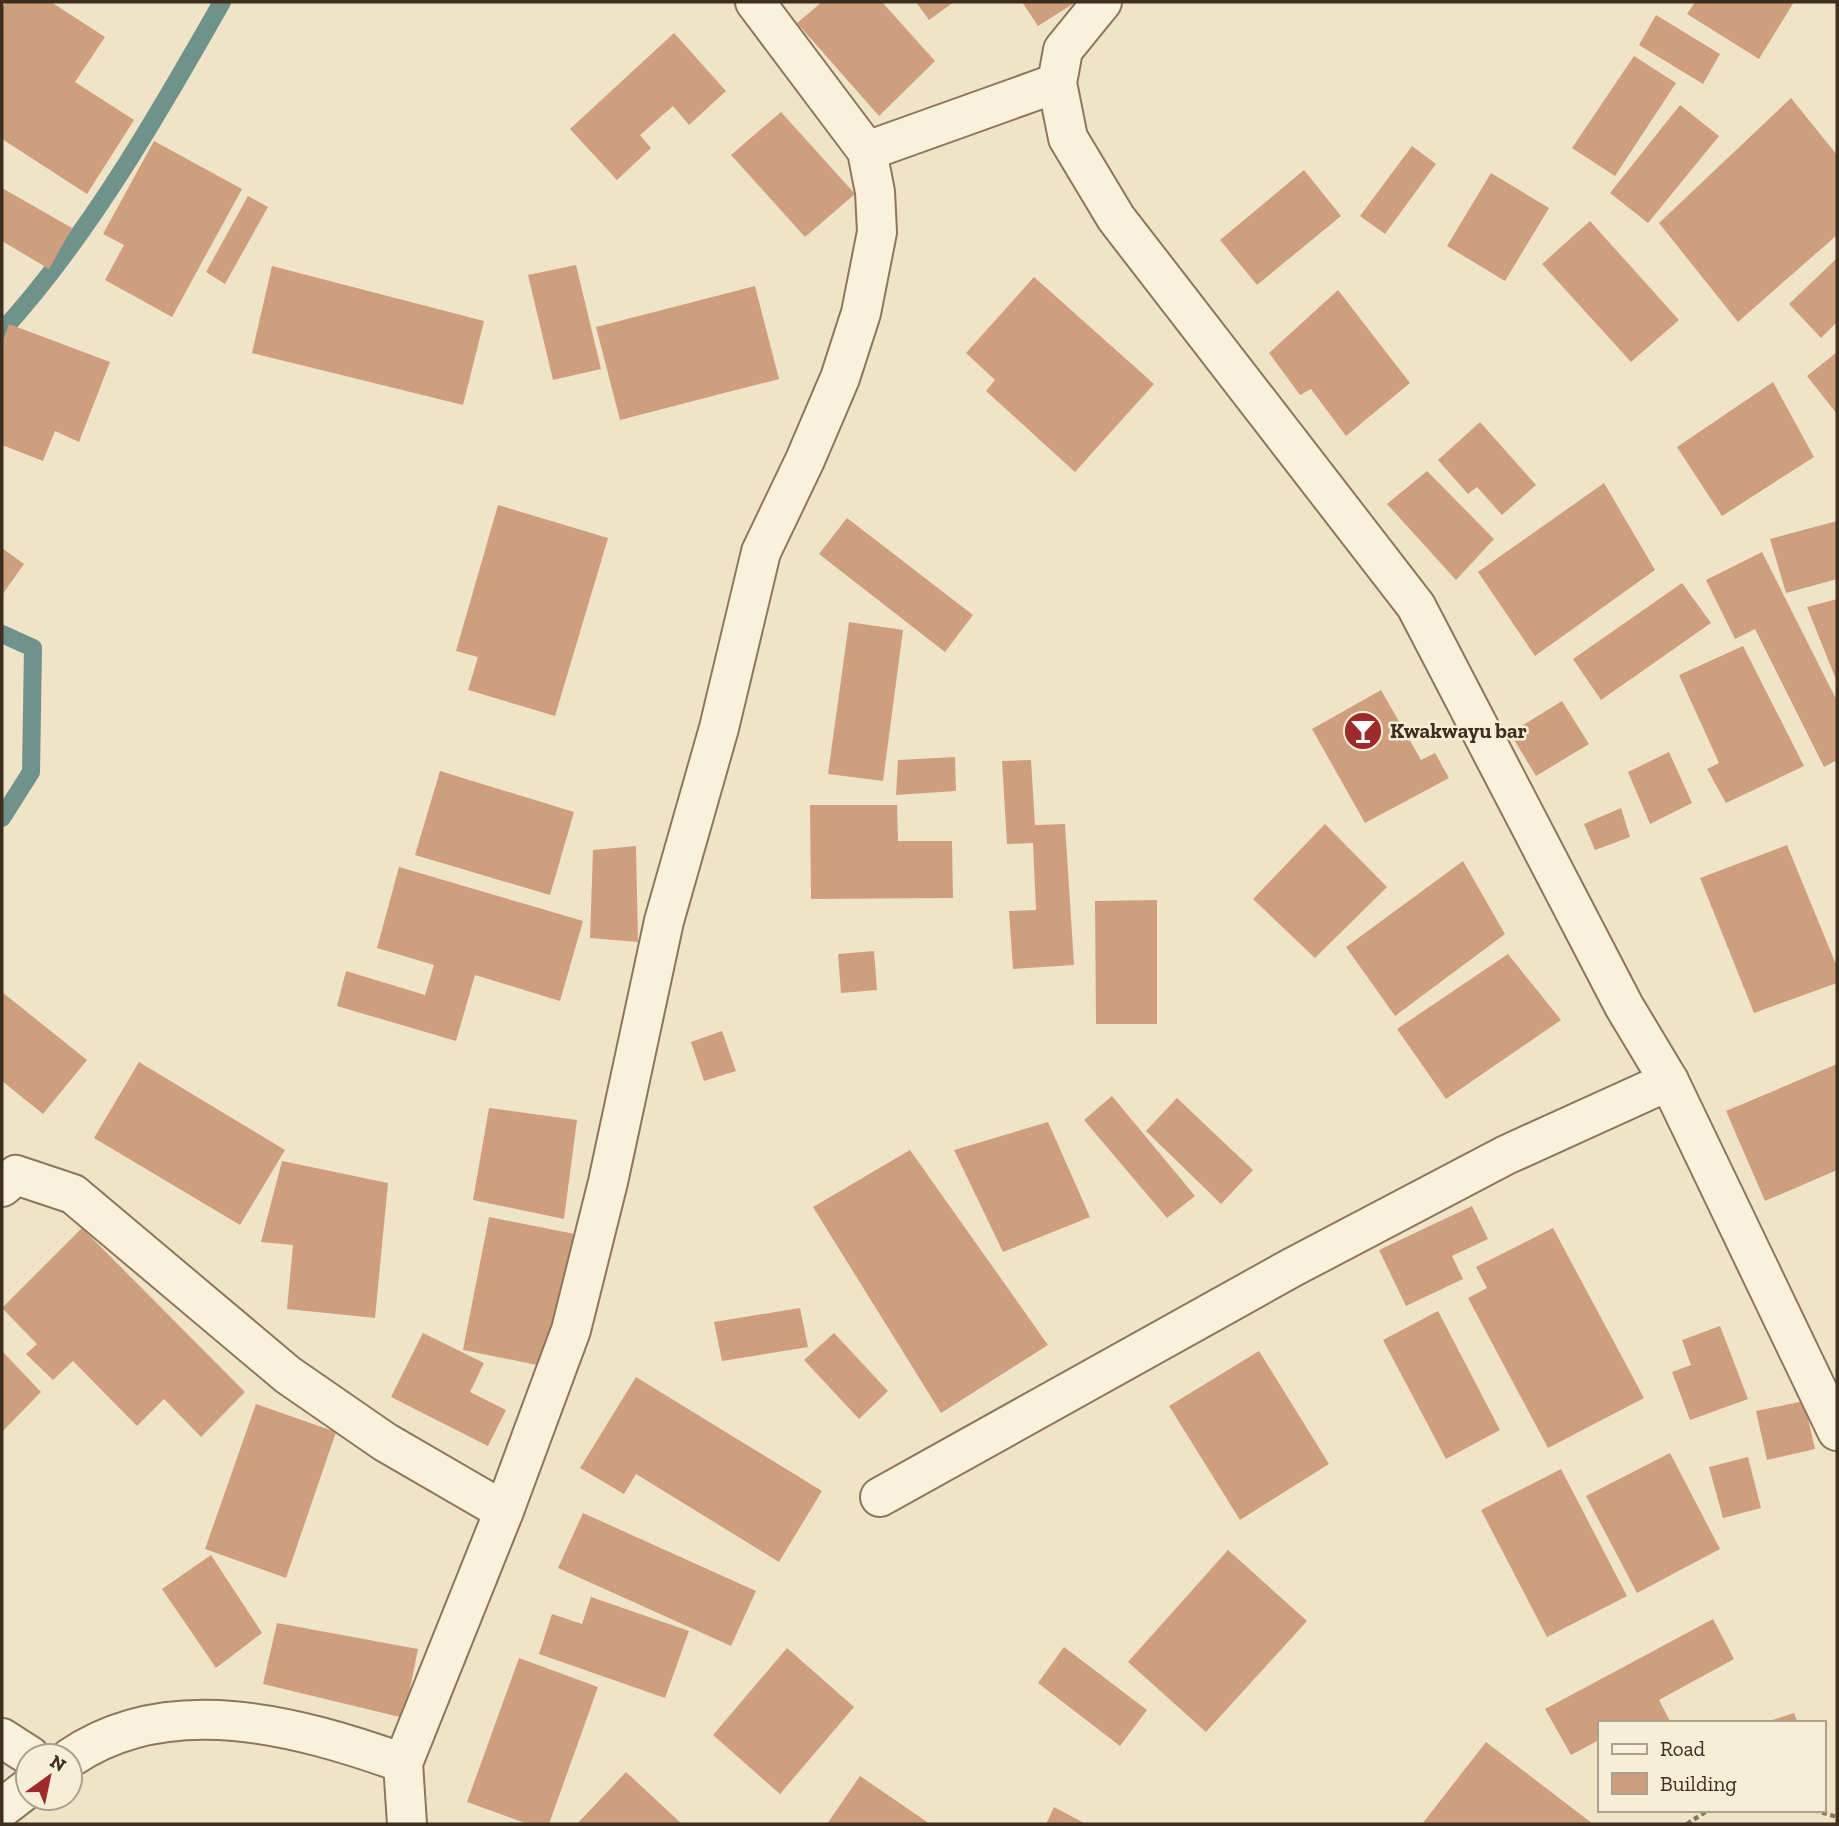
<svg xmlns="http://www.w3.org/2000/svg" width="1839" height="1826" font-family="'Zilla Slab',serif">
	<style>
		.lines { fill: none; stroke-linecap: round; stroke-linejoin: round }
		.stream { stroke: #6f938a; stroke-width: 18 }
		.building { fill: #cf9f7d }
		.minor-casing { stroke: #8d765c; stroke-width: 42 }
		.path { stroke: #8d765c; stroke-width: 4.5; stroke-dasharray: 5 3.5; stroke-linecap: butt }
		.minor { stroke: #faf1dc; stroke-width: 38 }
		.labels { text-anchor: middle; stroke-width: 5; stroke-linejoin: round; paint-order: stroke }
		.poi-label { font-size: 21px; font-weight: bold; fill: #3d2e20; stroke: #f7eed8; text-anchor: start }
	</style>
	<rect width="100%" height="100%" fill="#f0e4c8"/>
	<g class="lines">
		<g class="stream">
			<path d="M2 331C88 237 159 113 222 2"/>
			<path d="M2 634 33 648 31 772 2 818"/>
		</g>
	</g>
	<g class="building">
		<path d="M6 2H51L105 37 75 82 134 120 87 194 2 139V9Z"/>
		<path d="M822 2H882L935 61 879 116 797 23Z"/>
		<path d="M916 2H954L929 20Z"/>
		<path d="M1022 2H1076L1038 26Z"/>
		<path d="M1695 2H1794L1759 59 1687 14Z"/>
		<path d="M1656 15 1720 54 1703 84 1639 45Z"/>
		<path d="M674 33 726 91 689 125 673 106 640 135 651 148 617 180 570 129Z"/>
		<path d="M1634 56 1676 83 1615 176 1572 148Z"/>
		<path d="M1791 98 1837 155V235L1738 322 1659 223Z"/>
		<path d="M1680 105 1719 136 1648 223 1610 193Z"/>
		<path d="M781 112 855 194 805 237 731 155Z"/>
		<path d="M154 141 242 189 172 317 105 280 124 245 103 234Z"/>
		<path d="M1412 146 1436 164 1385 234 1360 216Z"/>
		<path d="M1304 170 1341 216 1257 285 1220 240Z"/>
		<path d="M1491 173 1549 208 1505 281 1447 246Z"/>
		<path d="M2 188 72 228 49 269 2 241Z"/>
		<path d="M248 196 268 207 225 284 206 272Z"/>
		<path d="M1590 221 1679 320 1631 362 1542 264Z"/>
		<path d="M1837 258V322L1821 338 1789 304Z"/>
		<path d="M576 265 601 369 553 380 528 275Z"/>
		<path d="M272 266 484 321 463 405 252 353Z"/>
		<path d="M1034 277 1154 384 1075 472 986 391 995 380 966 353Z"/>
		<path d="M755 286 779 379 620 420 596 327Z"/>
		<path d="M1338 290 1410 383 1346 436 1311 389 1300 395 1269 353Z"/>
		<path d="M9 324 110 362 79 442 55 431 43 461 2 445V343Z"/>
		<path d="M1837 352V414L1807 376Z"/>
		<path d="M1773 382 1814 457 1722 516 1677 447Z"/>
		<path d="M1480 422 1536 485 1502 515 1477 487 1468 494 1438 460Z"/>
		<path d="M1427 471 1494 539 1456 580 1387 504Z"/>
		<path d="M1604 483 1655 570 1535 656 1478 572Z"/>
		<path d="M498 505 608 538 555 716 468 690 478 657 456 651Z"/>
		<path d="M847 518 973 615 945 652 819 554Z"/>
		<path d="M1837 521V579L1786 593 1770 539Z"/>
		<path d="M2 548 24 564 2 595Z"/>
		<path d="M1762 552 1837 701V760L1824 767 1755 629 1735 639 1706 580Z"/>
		<path d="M1682 583 1711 623 1601 700 1573 659Z"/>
		<path d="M1837 599V682L1807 607Z"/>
		<path d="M849 622 903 630 883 781 828 774Z"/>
		<path d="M1743 646 1804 766 1726 803 1707 769 1719 763 1679 675Z"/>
		<path d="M1381 690 1421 760 1435 753 1449 778 1365 823 1312 729Z"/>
		<path d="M1562 701 1589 744 1536 776 1510 733Z"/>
		<path d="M1669 752 1692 803 1650 824 1628 772Z"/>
		<path d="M955 757 956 791 896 795 898 760Z"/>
		<path d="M1031 760 1035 825 1065 824 1074 965 1013 969 1009 911 1036 910 1033 843 1007 844 1002 761Z"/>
		<path d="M440 771 574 812 550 895 415 855Z"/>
		<path d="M810 805H897L898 841H952L953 898 811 899Z"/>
		<path d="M1621 808 1630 837 1595 850 1584 824Z"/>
		<path d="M1325 824 1387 887 1315 958 1253 899Z"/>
		<path d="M1787 845 1837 967V983L1754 1013 1700 878Z"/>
		<path d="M636 846 638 942 590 938 593 850Z"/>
		<path d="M1463 861 1505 934 1395 1016 1346 947Z"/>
		<path d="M399 867 583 921 560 1001 475 975 456 1041 337 1006 346 971 425 995 434 965 377 948Z"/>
		<path d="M1157 900V1024H1096L1095 901Z"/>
		<path d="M874 951 877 990 841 993 838 954Z"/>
		<path d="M1508 954 1561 1020 1446 1099 1397 1029Z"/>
		<path d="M2 992 87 1060 43 1114 2 1081Z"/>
		<path d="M722 1031 736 1071 704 1081 691 1042Z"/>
		<path d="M139 1062 285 1150 240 1225 94 1138Z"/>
		<path d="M1837 1064V1170L1765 1201 1726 1111Z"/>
		<path d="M1112 1096 1195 1196 1167 1218 1084 1120Z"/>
		<path d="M1177 1098 1253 1170 1221 1204 1146 1131Z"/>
		<path d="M489 1108 577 1120 564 1219 473 1200Z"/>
		<path d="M1048 1122 1090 1217 1003 1252 954 1150Z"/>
		<path d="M910 1150 1048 1345 941 1413 813 1207Z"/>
		<path d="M282 1161 388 1183 375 1318 287 1309 293 1245 261 1242Z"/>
		<path d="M1472 1206 1488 1239 1452 1256 1463 1279 1406 1306 1379 1250Z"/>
		<path d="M489 1217 575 1234 547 1367 463 1350Z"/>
		<path d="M82 1228 245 1392 201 1437 164 1399 137 1426 73 1361 53 1380 26 1354 37 1344 2 1308Z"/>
		<path d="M1553 1228 1644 1398 1548 1448 1468 1298 1487 1288 1476 1267Z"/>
		<path d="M800 1308 808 1347 722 1361 714 1322Z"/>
		<path d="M1438 1311 1500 1430 1446 1459 1383 1340Z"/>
		<path d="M1720 1326 1748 1399 1690 1420 1672 1372 1691 1365 1682 1340Z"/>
		<path d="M423 1333 484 1363 470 1392 506 1410 488 1446 391 1397Z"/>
		<path d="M834 1333 888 1391 859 1419 804 1360Z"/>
		<path d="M2 1351 41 1392 2 1432Z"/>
		<path d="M1259 1351 1329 1464 1240 1520 1169 1406Z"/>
		<path d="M636 1377 822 1491 779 1562 636 1474 624 1494 580 1468Z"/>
		<path d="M1804 1401 1815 1449 1767 1460 1756 1411Z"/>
		<path d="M256 1404 336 1432 286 1578 205 1549Z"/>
		<path d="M1670 1453 1720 1549 1637 1593 1586 1496Z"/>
		<path d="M1748 1457 1761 1508 1723 1518 1709 1467Z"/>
		<path d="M1561 1469 1627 1596 1547 1637 1481 1510Z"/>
		<path d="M583 1513 756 1591 731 1646 558 1568Z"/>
		<path d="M1228 1550 1307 1621 1206 1732 1128 1662Z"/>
		<path d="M211 1555 262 1633 216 1668 162 1589Z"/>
		<path d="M591 1597 689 1631 665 1698 539 1654 552 1614 582 1624Z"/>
		<path d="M1713 1619 1734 1659 1659 1700 1671 1723H1599V1740L1571 1755 1545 1709Z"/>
		<path d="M277 1623 418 1649 404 1718 263 1684Z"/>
		<path d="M1064 1647 1147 1710 1120 1746 1038 1683Z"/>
		<path d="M787 1648 854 1707 780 1794 713 1735Z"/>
		<path d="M519 1658 598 1687 549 1824H528L467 1802Z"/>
		<path d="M1794 1713 1798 1723H1766V1722Z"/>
		<path d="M1486 1742 1593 1824H1422Z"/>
		<path d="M626 1772 682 1824H577Z"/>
		<path d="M860 1776 930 1824H827Z"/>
		<path d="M1054 1807 1086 1824H1046Z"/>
	</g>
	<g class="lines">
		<g class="minor-casing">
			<g id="minor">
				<path d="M1102 2 1063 50 1057 83 1068 138 1116 218 1416 606 1624 1006 1669 1081 1837 1431"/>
				<path d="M867 151 1057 83"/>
				<path d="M2 1187 16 1175 73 1194 288 1375 385 1442 504 1511"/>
				<path d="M880 1497 1293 1267 1506 1155 1669 1081"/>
				<path d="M2 1738 30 1756"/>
				<path d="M70 1758C169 1690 299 1726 403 1763"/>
				<path d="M2 1808 28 1788"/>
				<path d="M407 1824 403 1763 504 1511 571 1330 608 1182 664 921 719 728 761 552 805 460 840 378 861 313 877 232 875 192 867 151 755 2"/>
			</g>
		</g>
		<g class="path">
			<path d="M1814 1810 1837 1817"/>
			<path d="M1687 1824 1708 1810"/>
		</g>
		<use href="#minor" class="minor"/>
	</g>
	<defs>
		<g id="bar-disc" transform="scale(2.0125)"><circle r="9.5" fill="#9e2a2b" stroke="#f7eed8"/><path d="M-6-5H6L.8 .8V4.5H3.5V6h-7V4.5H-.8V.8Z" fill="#fff"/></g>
	</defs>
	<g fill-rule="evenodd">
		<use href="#bar-disc" x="1363" y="731"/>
	</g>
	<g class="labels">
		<g class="poi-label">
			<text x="1390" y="738">Kwakwayu bar</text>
		</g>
	</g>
	<rect width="1839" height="1826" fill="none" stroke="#3d2e20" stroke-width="7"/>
	<rect x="1598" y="1721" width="228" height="91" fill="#f7eed8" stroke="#ada18e" stroke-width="2"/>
	<rect x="1612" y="1744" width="35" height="10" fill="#faf1dc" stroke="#ada18e" stroke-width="2"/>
	<text x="1660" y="1756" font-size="21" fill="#3d2e20">Road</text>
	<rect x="1612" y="1773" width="35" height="21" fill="#cf9f7d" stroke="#ada18e" stroke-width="2"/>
	<text x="1660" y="1791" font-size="21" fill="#3d2e20">Building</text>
	<g transform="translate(49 1777) rotate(33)"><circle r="33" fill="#f7eed8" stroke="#ada18e" stroke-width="2"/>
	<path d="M0-5L12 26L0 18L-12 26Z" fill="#9e2a2b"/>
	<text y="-10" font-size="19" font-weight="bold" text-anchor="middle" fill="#3d2e20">N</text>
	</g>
</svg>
